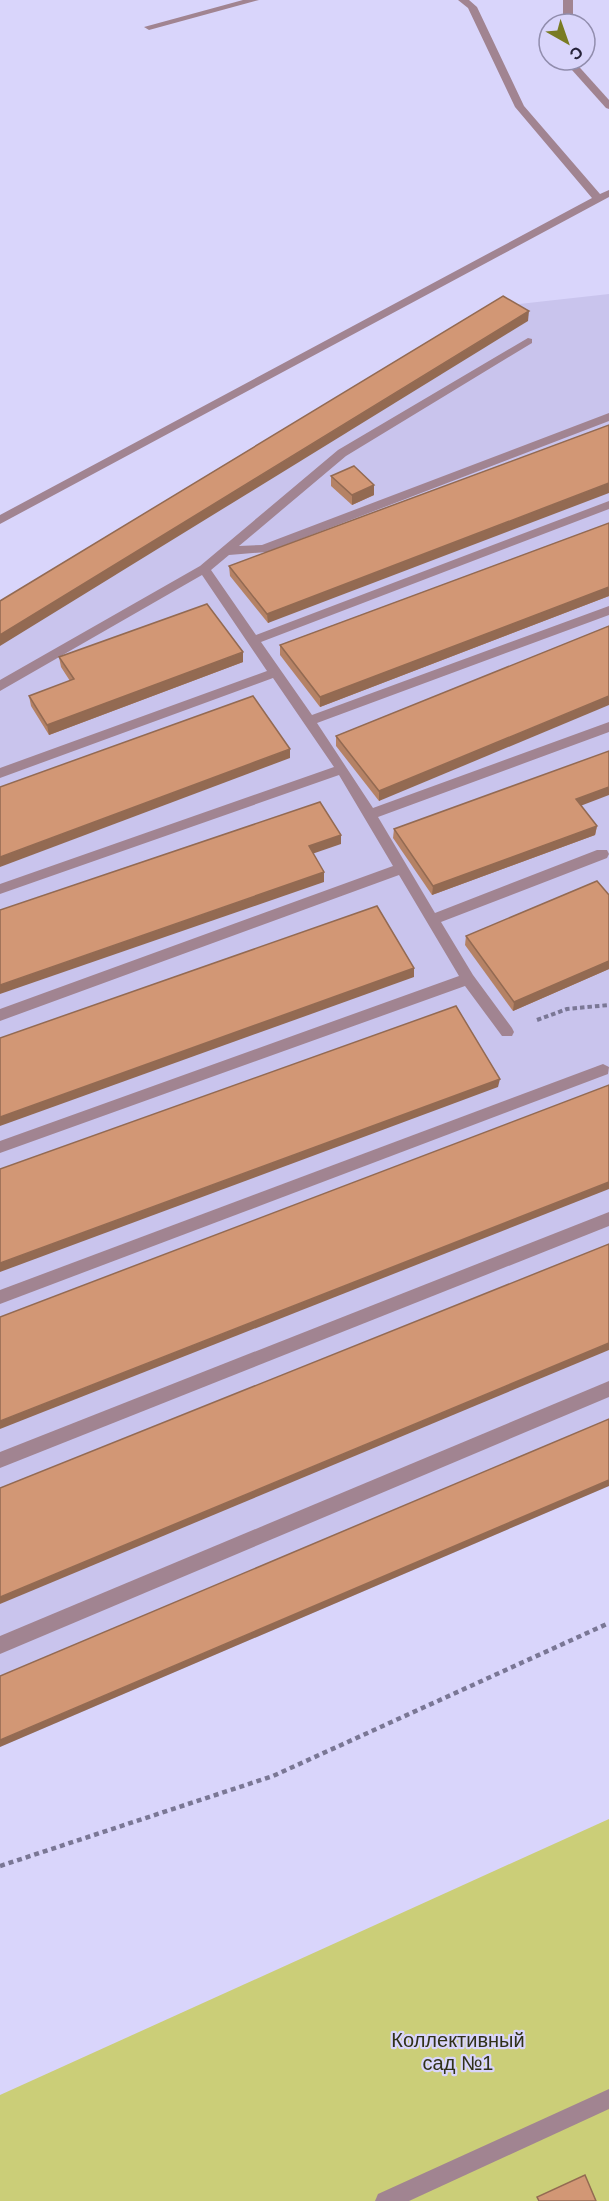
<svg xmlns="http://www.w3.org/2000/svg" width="609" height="2201" font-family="Arial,sans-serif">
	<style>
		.built { fill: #c9c4ed }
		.green { fill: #cbce78 }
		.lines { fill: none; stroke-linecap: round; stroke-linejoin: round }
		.path-far1 { stroke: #7a7795; stroke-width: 4; stroke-dasharray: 4.5 3; stroke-linecap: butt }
		.path { stroke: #7a7795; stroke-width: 4.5; stroke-dasharray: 5 4; stroke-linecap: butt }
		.service { fill: #a18491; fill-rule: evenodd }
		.wall { fill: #b58265 }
		.shaded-wall { fill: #936a52 }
		.building { fill: #d29775; stroke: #936a52; stroke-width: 1.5 }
		.labels { text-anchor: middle; stroke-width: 4.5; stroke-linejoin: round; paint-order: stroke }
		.near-park-label { font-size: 20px; fill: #303119; stroke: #d9d5fb }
	</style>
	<rect width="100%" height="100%" fill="#d9d5fb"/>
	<path class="built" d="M609 294V1486L0 1747V611L502 306Z"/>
	<path class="green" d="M609 1819V2201H0V2095Z"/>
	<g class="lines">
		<path class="path-far1" d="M537 1020 567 1009 609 1005"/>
		<path class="path" d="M0 1866 273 1776 609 1623"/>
		<g class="service">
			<path d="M243 0H259L149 30 144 27Z"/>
			<path d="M458 0H469L477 7 524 106 600 194 609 190V197L0 524V515L592 198 515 107 468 8Z"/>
			<rect x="563" y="0" width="10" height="24"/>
			<path d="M563 60H573L609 100V109L606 108Z"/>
			<path d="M528 338 532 339V343L346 456 239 546 262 545 609 413V421L267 552 229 555 211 570 256 635 609 501V509L261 642 312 715 609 606V615L317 723 373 808 609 722V732L378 817 435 913 597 850H607L609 854 607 858 441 922 473 975 512 1028 514 1032 512 1036H502L465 986 0 1153V1141L459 976 399 875 0 1021V1009L393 866 339 775 0 894V884L334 767 273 678 0 778V768L267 671 202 575 0 691V680L200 566 338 450Z"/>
			<path d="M603 1064 609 1067 608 1074 0 1304V1290Z"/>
			<path d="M609 1212V1226L0 1468V1452Z"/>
			<path d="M609 1381V1397L0 1654V1636Z"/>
			<path d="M609 2089V2109L409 2201H375L378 2194Z"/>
		</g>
	</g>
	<g class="wall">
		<path d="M609 425 268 623 230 576 229 566Z"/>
		<path d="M331 476 374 495 352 505 331 486Z"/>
		<path d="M609 523V596L320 707 280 655V645Z"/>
		<path d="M609 626 379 801 336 746V736Z"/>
		<path d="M59 657 243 662 49 735 31 706 29 696 70 681 61 667Z"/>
		<path d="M581 806 597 826 595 835 432 895 393 838 394 829Z"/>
		<path d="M609 895V969L513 1011 465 945 466 936Z"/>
	</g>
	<g class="shaded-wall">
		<path d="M529 311 528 321 0 646V635Z"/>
		<path d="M609 483V493L268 623 267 614Z"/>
		<path d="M374 485V495L352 505V495Z"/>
		<path d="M609 587V596L320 707V697Z"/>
		<path d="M243 652V662L49 735 47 725Z"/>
		<path d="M609 696V705L379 801V791Z"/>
		<path d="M290 749V758L0 867V857Z"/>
		<path d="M609 787V795L575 808 576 799Z"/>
		<path d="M597 826 595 835 432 895 433 886Z"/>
		<path d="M341 835V844L309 855V846Z"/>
		<path d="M324 872V882L0 994V985Z"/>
		<path d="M609 961V969L513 1011 514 1002Z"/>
		<path d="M414 968V977L0 1126V1117Z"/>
		<path d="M500 1079 498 1087 0 1272V1263Z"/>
		<path d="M609 1182V1189L0 1429V1421Z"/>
		<path d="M609 1343V1350L0 1604V1597Z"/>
		<path d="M609 1480V1486L0 1747V1740Z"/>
	</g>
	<g class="building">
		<path d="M503 296 529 311 0 635V601Z"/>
		<path d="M609 425V483L267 614 229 566Z"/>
		<path d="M354 466 374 485 352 495 331 476Z"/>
		<path d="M609 523V587L320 697 280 645Z"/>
		<path d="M207 604 243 652 47 725 29 696 74 679 59 657Z"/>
		<path d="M609 626V696L379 791 336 736Z"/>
		<path d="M253 696 290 749 0 857V787Z"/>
		<path d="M609 751V787L576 799 597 826 433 886 394 829Z"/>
		<path d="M320 802 341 835 309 846 324 872 0 985V910Z"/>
		<path d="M597 881 609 895V961L514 1002 466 936Z"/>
		<path d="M377 906 414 968 0 1117V1038Z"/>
		<path d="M456 1006 500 1079 0 1263V1169Z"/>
		<path d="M609 1085V1182L0 1421V1317Z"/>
		<path d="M609 1244V1343L0 1597V1488Z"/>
		<path d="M609 1419V1480L0 1740V1676Z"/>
		<path d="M585 2175 596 2201H539L537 2197Z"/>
	</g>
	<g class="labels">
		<g class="near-park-label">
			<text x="458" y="2047">Коллективный<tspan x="458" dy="23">сад №1</tspan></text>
		</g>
	</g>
	<g transform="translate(567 42) rotate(140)"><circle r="28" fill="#d9d5fb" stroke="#918dad" stroke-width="1.5"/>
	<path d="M0-4.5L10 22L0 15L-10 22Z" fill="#797b23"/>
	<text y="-9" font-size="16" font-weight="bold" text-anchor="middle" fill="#252239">С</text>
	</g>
</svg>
